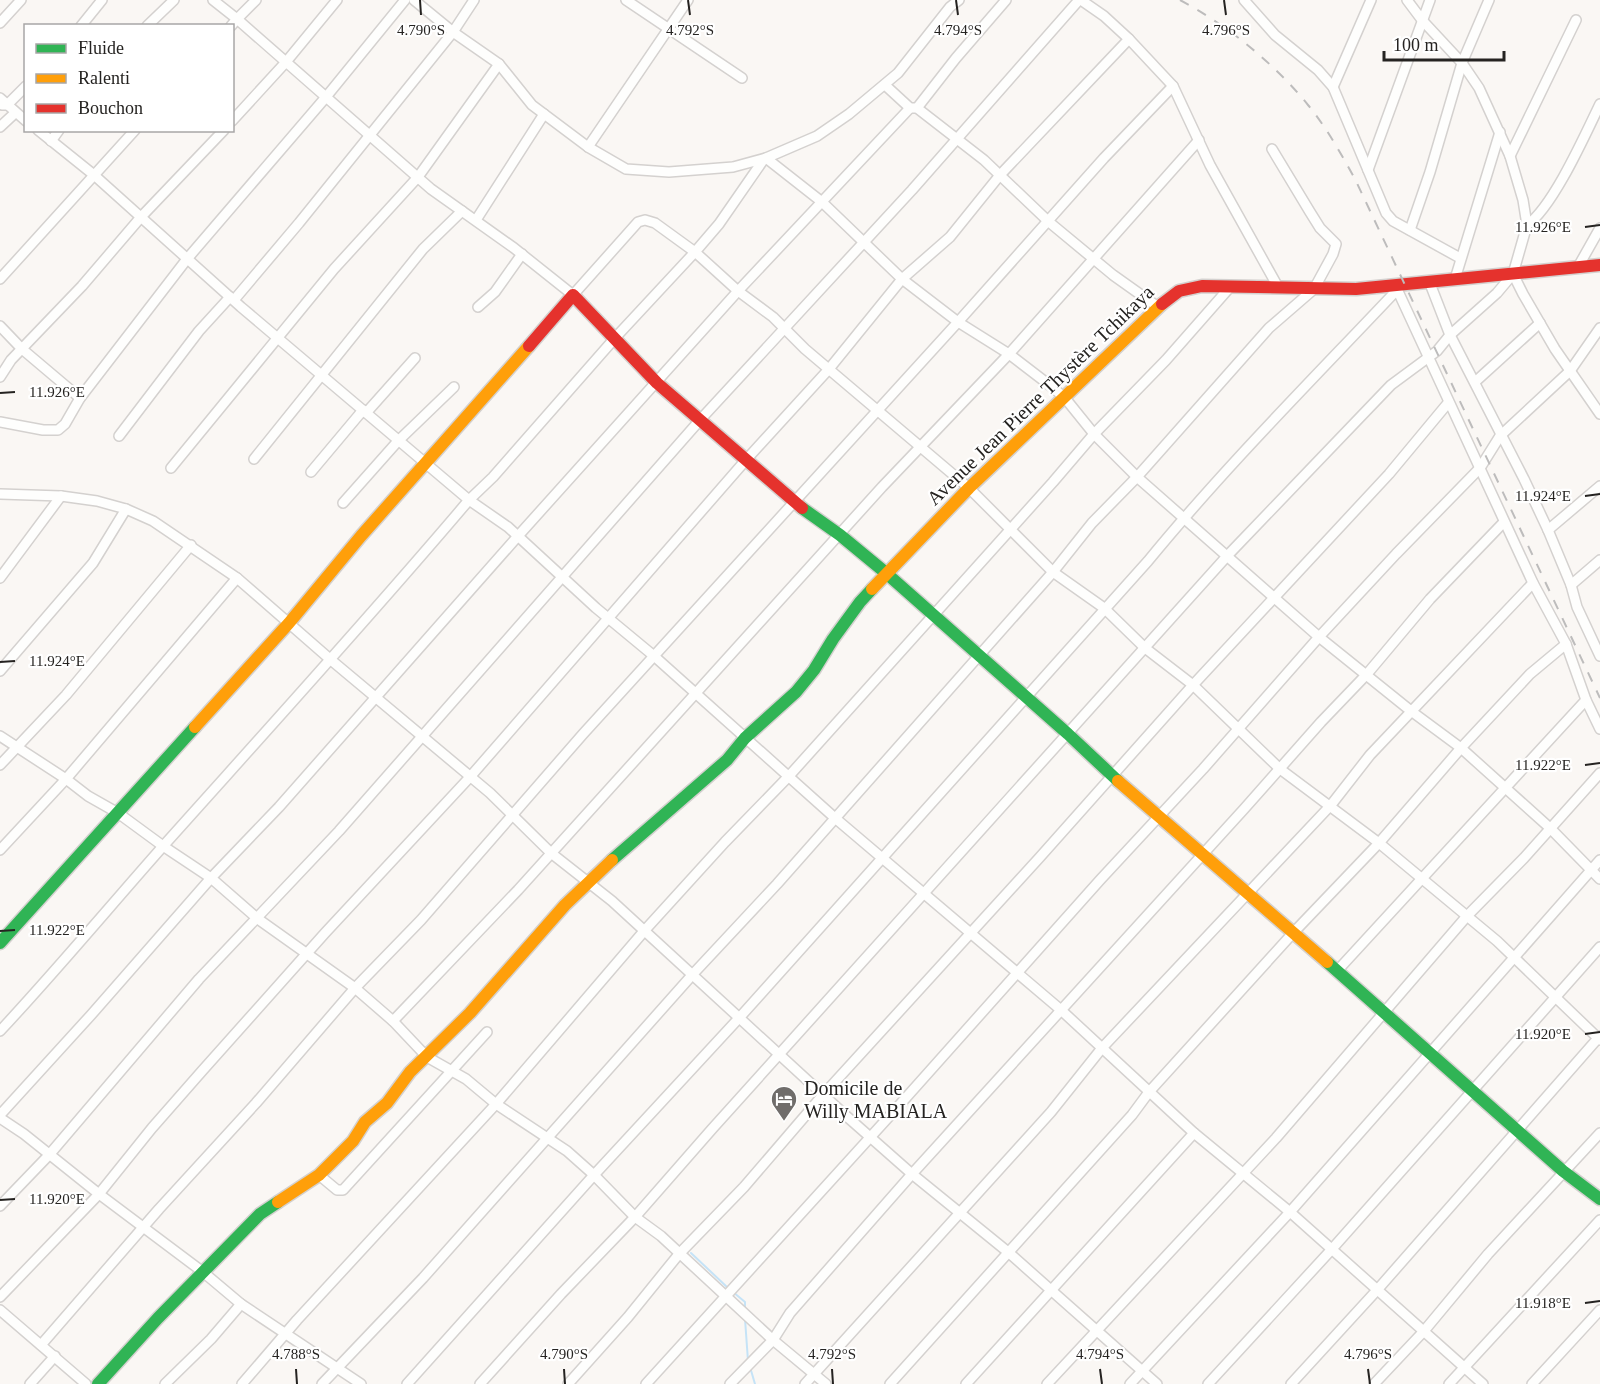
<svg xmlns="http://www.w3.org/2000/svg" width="1600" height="1384" font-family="Georgia,serif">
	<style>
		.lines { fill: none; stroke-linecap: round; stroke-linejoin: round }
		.stream { stroke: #c5e3f7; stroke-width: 2 }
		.street-casing { stroke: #d4d1cf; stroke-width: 12 }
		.fast-casing { stroke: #d4d1cf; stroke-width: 15 }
		.slow-casing { stroke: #d4d1cf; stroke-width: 15 }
		.jam-casing { stroke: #d4d1cf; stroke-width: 15 }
		.street { stroke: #fefefd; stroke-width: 9 }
		.fast { stroke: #30b455; stroke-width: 12 }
		.slow { stroke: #ff9f0a; stroke-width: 12 }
		.jam { stroke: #e5322d; stroke-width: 12 }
		.rail { stroke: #bdbcbc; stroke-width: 2; stroke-dasharray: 10 10; stroke-linecap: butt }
		.ticks { fill: none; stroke: #252321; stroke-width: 2 }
		.labels { text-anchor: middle; stroke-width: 4.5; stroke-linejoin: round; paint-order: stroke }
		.street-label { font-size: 20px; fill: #252321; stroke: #fff }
		.poi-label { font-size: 20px; fill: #252321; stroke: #fff; text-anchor: start }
		.ticks-label { font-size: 15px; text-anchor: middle; fill: #252321; stroke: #fff; stroke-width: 4.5; stroke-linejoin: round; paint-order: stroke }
	</style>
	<rect width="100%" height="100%" fill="#faf7f4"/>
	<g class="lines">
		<g class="stream">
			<path d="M691 1253 728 1288"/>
			<path d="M733 1292 745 1302V1310"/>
			<path d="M745 1319 748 1361"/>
			<path d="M750 1367 755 1384"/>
		</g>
		<g class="street-casing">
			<g id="street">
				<path d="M213 0 237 19 256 0"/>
				<path d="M414 0 453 32 499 64 532 105 588 147 626 169 669 172 733 167 766 158 817 136 849 114 898 73 950 7 959 0"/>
				<path d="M626 0 742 78"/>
				<path d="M1081 0 1104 16 1129 39 1173 86 1210 165 1278 287"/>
				<path d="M1244 0 1275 35 1318 70 1333 87 1386 213 1393 221 1460 258"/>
				<path d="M0 23 21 0"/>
				<path d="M81 26 102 0"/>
				<path d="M147 26 174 0"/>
				<path d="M231 26 237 19 431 189 514 248 573 295 638 222 645 220 655 223 695 252 738 291 773 317 805 349 969 488 1053 572 1104 608 1145 648 1193 685 1280 769 1379 843 1497 941 1600 1040"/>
				<path d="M885 85 910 108H917L984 160 1049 222 1113 275 1158 307"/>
				<path d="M1333 87 1371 0"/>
				<path d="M0 98 26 121"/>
				<path d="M2 105H7L26 86"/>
				<path d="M917 108 956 58 1006 0"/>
				<path d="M232 121 286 62 337 0"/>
				<path d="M0 127 15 113"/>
				<path d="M38 130 94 175 241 307 469 500 508 527 596 608 654 656 835 818 1061 1010 1194 1133 1290 1212 1483 1384"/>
				<path d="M51 141 59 130"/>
				<path d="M588 147 688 0"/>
				<path d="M1510 156 1576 20"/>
				<path d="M766 158 822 202 902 279 958 322 1009 354 1052 387 1065 398 1094 434 1137 477 1319 637 1411 711 1461 748 1550 828 1600 879"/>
				<path d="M1368 170 1430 0"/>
				<path d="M476 220 544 114"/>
				<path d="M1527 225C1553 207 1585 135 1600 104"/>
				<path d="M1410 230 1430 172 1462 63 1489 0"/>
				<path d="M1578 267 1600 228"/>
				<path d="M1513 274 1523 294 1555 349 1600 414"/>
				<path d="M0 279 135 130"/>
				<path d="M1455 279 1500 132"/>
				<path d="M1429 281 1450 335 1524 479 1548 530 1571 585 1577 607 1600 656"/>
				<path d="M234 300 299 223 453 32 474 0"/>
				<path d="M478 307 495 292 522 254"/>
				<path d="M0 326 22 349 80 398"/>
				<path d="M0 377 11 360 82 286 141 217 224 130"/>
				<path d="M1475 382 1540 323"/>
				<path d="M366 413 415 358"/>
				<path d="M0 422 43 430H58L65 424 80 398 187 259 326 97 405 0"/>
				<path d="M119 436 199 331 230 297"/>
				<path d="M254 459 423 249 462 211"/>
				<path d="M171 468 334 269 418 177 499 64"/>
				<path d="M311 472 363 410"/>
				<path d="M0 494 61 496 97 501 126 509 153 521 237 578 331 660 490 793 551 853 612 901 844 1114 912 1174 1008 1252 1157 1384"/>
				<path d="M343 503 398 441 454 387"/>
				<path d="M1548 530 1600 486"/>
				<path d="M0 578 61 496"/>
				<path d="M1571 585 1600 560"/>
				<path d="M1566 644 1586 700 1600 729"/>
				<path d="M0 671 93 563 126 509"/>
				<path d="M0 736 66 779 88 796 118 813 163 846 211 878 258 919 355 988 393 1021 427 1057 466 1079 496 1104 567 1151 594 1175 635 1217 661 1236 773 1340 826 1384"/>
				<path d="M0 765 66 695 191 545"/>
				<path d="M0 850 66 779 237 578"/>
				<path d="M1337 971 1586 700"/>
				<path d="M393 1021 518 890 882 487 1009 354 1199 140"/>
				<path d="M0 1031C57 970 110 906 165 844 267 730 370 617 469 500L493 477 615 338 695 252 719 224 764 159"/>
				<path d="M0 1115 91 1015 211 878 279 807 518 536 738 291 910 108"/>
				<path d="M0 1118 24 1134 99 1194 203 1272 241 1304 361 1384"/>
				<path d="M319 1175 337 1190H343L487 1032"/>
				<path d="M0 1206 49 1155 199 979 339 831 700 420 912 190 1079 0"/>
				<path d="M0 1297 99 1194 152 1128 202 1071 325 933 470 777 745 461 829 369 902 279 950 237 1000 175 1129 39"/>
				<path d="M0 1310 86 1384"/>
				<path d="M41 1345 159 1209 256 1103 355 988 421 920 583 734 958 322 1104 158 1173 86"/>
				<path d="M30 1384 55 1356"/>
				<path d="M165 1384 211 1339 241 1304"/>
				<path d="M242 1384 297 1320 496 1104 645 930 725 842 789 776 1053 482 1094 434 1166 360 1231 286"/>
				<path d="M322 1384 423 1278 693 974 777 884 1053 572 1092 523 1137 477 1269 328 1314 289 1333 254 1336 244 1320 228 1310 212 1272 149"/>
				<path d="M407 1384 594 1175 740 1017 1148 561C1226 466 1313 379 1397 290"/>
				<path d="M480 1384 561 1294 635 1217 712 1129 1228 555 1391 385 1437 351 1450 335 1497 293 1513 274 1527 225 1523 200 1510 156 1479 88 1462 63 1422 20 1407 0"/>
				<path d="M568 1384 628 1317 679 1254 744 1187 823 1095 1040 857 1193 685 1389 474 1448 403"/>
				<path d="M646 1384 895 1110 1100 880 1203 769 1319 637 1396 554 1480 468 1500 436 1570 371 1600 328"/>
				<path d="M730 1384 773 1340 790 1313 912 1174 1244 809 1321 722 1367 674 1430 599 1504 522"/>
				<path d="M805 1384 1051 1112 1102 1048 1331 805 1370 755 1533 583"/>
				<path d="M890 1384 1132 1115 1149 1092 1293 933 1379 843 1461 748 1530 674 1566 644 1533 583 1396 287"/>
				<path d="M966 1384 1194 1133"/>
				<path d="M1047 1384 1276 1138 1467 916 1524 858 1600 773"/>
				<path d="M1130 1384 1290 1212 1600 860"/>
				<path d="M1208 1384 1332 1249 1600 947"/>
				<path d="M1291 1384 1378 1289 1600 1036"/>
				<path d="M1374 1384 1424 1331 1488 1254 1600 1133"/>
				<path d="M1449 1384 1600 1220"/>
				<path d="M1532 1384 1600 1310"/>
			</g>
		</g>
		<g class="fast-casing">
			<g id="fast">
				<path d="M802 508 840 535 886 573 1068 734 1118 781"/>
				<path d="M612 860 727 760 745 738 796 692 814 670 833 639 860 602 872 589"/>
				<path d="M0 943 195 727"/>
				<path d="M1327 962 1563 1171 1600 1199"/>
				<path d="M98 1384 158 1318 260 1214 278 1202"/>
			</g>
		</g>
		<g class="slow-casing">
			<g id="slow">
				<path d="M872 589 969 488 1162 304"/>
				<path d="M195 727 289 623 361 536 529 346"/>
				<path d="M1118 781 1327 962"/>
				<path d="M278 1202 319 1175 353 1141 365 1122 387 1103 410 1072 470 1013 565 905 612 860"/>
			</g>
		</g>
		<g class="jam-casing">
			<g id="jam">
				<path d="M1162 304 1179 291 1202 286 1356 289 1600 265"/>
				<path d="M529 346 573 295 657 383 802 508"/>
			</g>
		</g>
		<use href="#street" class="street"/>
		<use href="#fast" class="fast"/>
		<use href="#slow" class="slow"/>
		<use href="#jam" class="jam"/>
		<path class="rail" d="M1180 0C1227 25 1275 64 1308 105 1327 128 1341 154 1355 179L1600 698"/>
	</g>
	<path class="ticks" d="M420 0 421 15M688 0 690 15M956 0 958 15M1224 0 1226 15M1585 227 1600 225M0 393 15 392M1585 496 1600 494M0 662 15 661M1585 765 1600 763M0 931 15 930M1585 1034 1600 1032M0 1200 15 1199M1585 1303 1600 1301M296 1369 297 1384M564 1369 565 1384M832 1369 833 1384M1100 1369 1102 1384M1368 1369 1370 1384"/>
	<defs>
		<g id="hotel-pin" transform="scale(1.35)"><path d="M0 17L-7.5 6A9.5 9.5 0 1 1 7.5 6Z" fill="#706d6b" stroke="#fff"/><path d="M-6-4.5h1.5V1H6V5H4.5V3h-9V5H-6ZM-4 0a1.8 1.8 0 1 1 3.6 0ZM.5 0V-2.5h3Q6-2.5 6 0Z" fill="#fff"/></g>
	</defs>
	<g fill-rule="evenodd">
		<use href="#hotel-pin" x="784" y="1099"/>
	</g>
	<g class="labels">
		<g class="street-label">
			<text transform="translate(1040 395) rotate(-44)" y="7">Avenue Jean Pierre Thystère Tchikaya</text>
		</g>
		<g class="poi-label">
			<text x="804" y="1095">Domicile de<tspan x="804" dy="23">Willy MABIALA</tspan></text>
		</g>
	</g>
	<g class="ticks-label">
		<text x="421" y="35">4.790°S</text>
		<text x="690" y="35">4.792°S</text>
		<text x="958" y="35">4.794°S</text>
		<text x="1226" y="35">4.796°S</text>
		<text x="1543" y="232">11.926°E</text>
		<text x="57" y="397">11.926°E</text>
		<text x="1543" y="501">11.924°E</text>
		<text x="57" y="666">11.924°E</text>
		<text x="1543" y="770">11.922°E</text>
		<text x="57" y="935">11.922°E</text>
		<text x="1543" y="1039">11.920°E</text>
		<text x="57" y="1204">11.920°E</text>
		<text x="1543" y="1308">11.918°E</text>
		<text x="296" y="1359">4.788°S</text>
		<text x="564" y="1359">4.790°S</text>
		<text x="832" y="1359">4.792°S</text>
		<text x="1100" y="1359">4.794°S</text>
		<text x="1368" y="1359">4.796°S</text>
	</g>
	<rect x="24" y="24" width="210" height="108" fill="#ffffff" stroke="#a8a7a6" stroke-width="1.5"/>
	<rect x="36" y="44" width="30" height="9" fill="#30b455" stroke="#a8a7a6" stroke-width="1.5"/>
	<text x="78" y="54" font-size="18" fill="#252321">Fluide</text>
	<rect x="36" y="74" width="30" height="9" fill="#ff9f0a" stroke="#a8a7a6" stroke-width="1.5"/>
	<text x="78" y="84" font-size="18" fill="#252321">Ralenti</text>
	<rect x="36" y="104" width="30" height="9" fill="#e5322d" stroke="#a8a7a6" stroke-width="1.5"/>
	<text x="78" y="114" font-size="18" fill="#252321">Bouchon</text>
	<path d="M1384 51v9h120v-9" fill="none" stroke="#252321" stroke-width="3"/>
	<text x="1393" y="51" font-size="18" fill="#252321" stroke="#ffffff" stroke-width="4.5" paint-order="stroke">100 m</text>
</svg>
